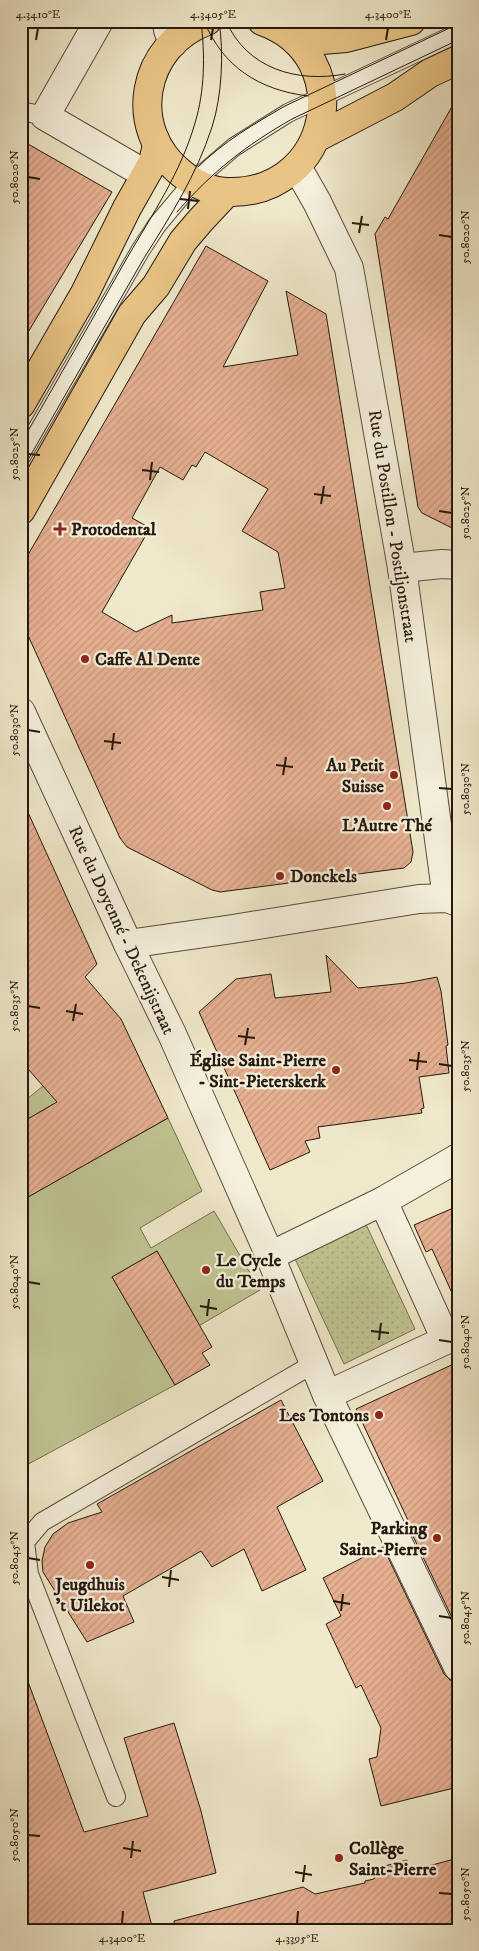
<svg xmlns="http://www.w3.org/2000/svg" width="479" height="1951" font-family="'IM FELL DW Pica',serif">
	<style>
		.green { fill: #c0c492; stroke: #726e50 }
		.park { fill: url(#park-dots); stroke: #726e50 }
		.building { fill: url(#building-hatch); stroke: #25180d; fill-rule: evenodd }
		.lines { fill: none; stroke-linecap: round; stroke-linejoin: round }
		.service-casing { stroke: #584c3c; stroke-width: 20 }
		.minor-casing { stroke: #584c3c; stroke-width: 30 }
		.tertiary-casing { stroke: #584c3c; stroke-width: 30 }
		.primary-casing { stroke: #25180d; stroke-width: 30 }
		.service { stroke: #f5f0dd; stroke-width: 18 }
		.minor { stroke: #f5f0dd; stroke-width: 28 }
		.tertiary { stroke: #f5f0dd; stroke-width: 28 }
		.primary { stroke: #e8c485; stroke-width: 28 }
		.tram { stroke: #25180d; stroke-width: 1 }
		.ticks { fill: none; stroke: #25180d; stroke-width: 2 }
		.poi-dot { fill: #8f2418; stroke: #f5f0dd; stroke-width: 2 }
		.labels { text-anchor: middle; stroke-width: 4.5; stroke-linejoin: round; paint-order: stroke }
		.street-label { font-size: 18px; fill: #25180d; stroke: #f5f0dd }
		.poi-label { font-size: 18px; font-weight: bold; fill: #25180d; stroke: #f5f0dd; text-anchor: start }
		.neatline { fill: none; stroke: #25180d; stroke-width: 2 }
		.ticks-label { font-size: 12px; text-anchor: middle; fill: #25180d }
	</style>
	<defs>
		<pattern id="park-dots" width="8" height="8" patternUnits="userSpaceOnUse" patternTransform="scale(1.25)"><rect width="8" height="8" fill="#c0c492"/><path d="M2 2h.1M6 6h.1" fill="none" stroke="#a5a87d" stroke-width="1.8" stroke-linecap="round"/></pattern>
		<pattern id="building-hatch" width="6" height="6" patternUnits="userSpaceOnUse" patternTransform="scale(1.25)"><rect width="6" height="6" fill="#e6b092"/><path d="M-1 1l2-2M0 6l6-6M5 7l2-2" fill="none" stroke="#c5977d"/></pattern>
	</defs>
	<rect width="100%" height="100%" fill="#efe8ca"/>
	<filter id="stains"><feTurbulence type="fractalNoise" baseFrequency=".004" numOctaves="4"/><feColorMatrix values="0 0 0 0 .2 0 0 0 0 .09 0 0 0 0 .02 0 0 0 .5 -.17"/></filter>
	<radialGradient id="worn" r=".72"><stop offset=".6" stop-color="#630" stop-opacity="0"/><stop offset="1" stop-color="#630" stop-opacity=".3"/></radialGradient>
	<g class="green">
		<path d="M43 1086 76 1091 21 1123V1104Z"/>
		<path d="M168 1118 202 1191 140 1228 151 1248 214 1211 260 1290 197 1327V1321L157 1251 112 1277 175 1385 21 1468V1201Z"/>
	</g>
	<g class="park">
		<path d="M293 21H365L320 27Z"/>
		<path d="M355 1201 415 1329 344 1364 284 1235Z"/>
	</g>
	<g class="building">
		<path d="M458 96V531L422 513 418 507 375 234 385 217 388 219Z"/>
		<path d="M21 140 112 192 21 344Z"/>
		<path d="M206 246 268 281 223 367 298 355 286 291 326 314 413 852 411 862 404 868 220 892 212 890 127 847 120 838 21 620V567ZM205 452 268 489 242 531 278 552 285 588 260 592 263 610 172 623V615L136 632 102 612 150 528 132 518 160 467 183 480 192 465 196 467Z"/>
		<path d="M21 797 97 964 85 977 121 1019 168 1118 21 1201V1123L57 1102 21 1061Z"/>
		<path d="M326 955 358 988 406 983 437 977 441 991 448 1045 446 1046 449 1073 419 1077 424 1108 421 1109 422 1113 318 1127 320 1138 305 1141 310 1152 270 1170 199 1012 236 979 271 974 275 998 331 992Z"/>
		<path d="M458 1206V1306L432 1249 426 1252 414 1225Z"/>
		<path d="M157 1251 212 1347 202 1353 210 1365 175 1385 112 1277Z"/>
		<path d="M458 1362V1630L411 1532 413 1531 356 1409Z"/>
		<path d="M281 1400 323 1481 277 1507 306 1570 262 1591 244 1549 212 1567 201 1551 123 1596 134 1622 87 1642 43 1572 42 1561 45 1547 53 1534 68 1523 102 1512 97 1504Z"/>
		<path d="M383 1547 444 1674 450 1680 458 1682V1737L451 1739 458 1766V1787L381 1806 369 1759 377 1757 381 1728 361 1685 356 1688 326 1624 341 1616 323 1578Z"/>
		<path d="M24 1671 84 1832 148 1816 124 1738 174 1723 201 1811 216 1873 143 1892 153 1930H21V1672Z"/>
		<path d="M458 1858V1930H175L174 1921 303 1887 315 1894 365 1883V1881L374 1879 381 1867 407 1860 410 1871Z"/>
	</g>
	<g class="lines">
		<g class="service-casing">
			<g id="service">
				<path d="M21 111 45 116"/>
				<path d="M21 457 140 251 157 225 193 182 234 147 288 113 458 33"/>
				<path d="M116 1797 29 1574 25 1542 42 1522 315 1363"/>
			</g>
		</g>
		<g class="minor-casing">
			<g id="minor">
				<path d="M99 21 45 116 145 174"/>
				<path d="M297 167 317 202 349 268 402 568 447 898"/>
				<path d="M402 568 442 564 458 565"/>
				<path d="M21 712 128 944 172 1034 270 1256 327 1395 458 1667"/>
				<path d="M128 944 233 929 419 899 447 898 458 902"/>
				<path d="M270 1256 383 1201 458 1158"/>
				<path d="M327 1395 446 1340 383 1201"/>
			</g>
		</g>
		<g class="tertiary-casing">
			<path id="tertiary" d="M167 21 168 30 173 43"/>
		</g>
		<g class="primary-casing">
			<g id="primary">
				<path d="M207 21C141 45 126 129 181 173 194 184 212 192 229 192 332 194 359 55 262 21"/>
				<path d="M297 42 346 38 411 21"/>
				<path d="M316 138 395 97 430 73 458 60"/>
				<path d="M21 404 85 293 127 208 153 162 157 145"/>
				<path d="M21 510 132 314 156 286 183 241 200 221 227 192"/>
			</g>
		</g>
		<use href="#service" class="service"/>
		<use href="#minor" class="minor"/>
		<use href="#tertiary" class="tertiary"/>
		<use href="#primary" class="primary"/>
		<g class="tram">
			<path d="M204 21C223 67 259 90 308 96"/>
			<path d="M226 21C247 69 297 83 345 74"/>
			<path d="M198 167C223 142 254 124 285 106L458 24"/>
			<path d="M177 212C213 171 245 146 292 119L458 40"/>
			<path d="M21 443C57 381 92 320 127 258 152 215 181 172 195 123 205 90 205 55 201 21"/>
			<path d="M21 472 144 258C170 217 197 174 212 127 222 96 224 53 219 21"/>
		</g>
	</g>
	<path class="ticks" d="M36 40 38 28M211 40 213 28M386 40 388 28M28 177 40 179M180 199 198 201M188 209 190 191M352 223 369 225M359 233 362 216M439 235 452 237M28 454 40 455M142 470 159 472M150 480 152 462M314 494 331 496M321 504 324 486M439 511 452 513M28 730 40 732M104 741 121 743M112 750 114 733M276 765 293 767M283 775 286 757M439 788 452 789M28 1006 40 1008M66 1011 83 1014M73 1021 76 1004M238 1036 255 1038M245 1045 248 1028M409 1060 427 1062M439 1064 452 1066M417 1070 419 1052M28 1282 40 1284M200 1306 217 1309M207 1316 209 1299M371 1331 389 1333M379 1340 381 1323M439 1340 452 1342M28 1558 40 1560M162 1577 179 1580M169 1587 171 1570M333 1601 350 1604M341 1611 343 1594M439 1616 452 1618M28 1835 40 1836M123 1848 141 1851M131 1858 133 1841M295 1872 312 1875M303 1882 305 1865M439 1893 452 1894M122 1924 123 1911M297 1924 298 1911"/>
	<g class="poi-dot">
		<path d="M57.5 521.5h5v5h5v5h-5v5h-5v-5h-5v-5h5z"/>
		<circle cx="85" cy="659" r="5"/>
		<circle cx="394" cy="775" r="5"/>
		<circle cx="387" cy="806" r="5"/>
		<circle cx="280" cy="876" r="5"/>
		<circle cx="336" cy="1070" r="5"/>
		<circle cx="206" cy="1270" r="5"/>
		<circle cx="379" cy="1415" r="5"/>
		<circle cx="437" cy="1538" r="5"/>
		<circle cx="90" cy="1565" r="5"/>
		<circle cx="339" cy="1858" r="5"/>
	</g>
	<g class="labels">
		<g class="street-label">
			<text transform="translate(393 526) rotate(81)" y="6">Rue du Postillon - Postiljonstraat</text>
			<text transform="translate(122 930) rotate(65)" y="6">Rue du Doyenné - Dekenijstraat</text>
		</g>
		<g class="poi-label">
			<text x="71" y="535">Protodental</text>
			<text x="95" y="665">Caffe Al Dente</text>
			<text x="384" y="771" text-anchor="end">Au Petit<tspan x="384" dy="21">Suisse</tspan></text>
			<text x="387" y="831" text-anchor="middle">L'Autre Thé</text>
			<text x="290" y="882">Donckels</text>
			<text x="326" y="1066" text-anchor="end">Église Saint-Pierre<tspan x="326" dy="21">- Sint-Pieterskerk</tspan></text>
			<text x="216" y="1266">Le Cycle<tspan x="216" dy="21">du Temps</tspan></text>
			<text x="369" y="1421" text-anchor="end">Les Tontons</text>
			<text x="427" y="1534" text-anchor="end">Parking<tspan x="427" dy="21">Saint-Pierre</tspan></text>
			<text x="90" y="1590" text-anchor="middle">Jeugdhuis<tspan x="90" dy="21">'t Uilekot</tspan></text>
			<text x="349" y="1854">Collège<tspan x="349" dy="21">Saint-Pierre</tspan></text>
		</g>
	</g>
	<rect width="479" height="1951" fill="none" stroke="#efe8ca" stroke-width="55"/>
	<rect x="28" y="28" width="424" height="1896" class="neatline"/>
	<g class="ticks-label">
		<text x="38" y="18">4.3410°E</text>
		<text x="213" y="18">4.3405°E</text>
		<text x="388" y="18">4.3400°E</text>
		<text transform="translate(14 177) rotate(-90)" y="4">50.8020°N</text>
		<text transform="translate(465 237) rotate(-90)" y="4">50.8020°N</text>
		<text transform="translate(14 454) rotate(-90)" y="4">50.8025°N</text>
		<text transform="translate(465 513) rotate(-90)" y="4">50.8025°N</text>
		<text transform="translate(14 730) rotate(-90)" y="4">50.8030°N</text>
		<text transform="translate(465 789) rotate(-90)" y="4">50.8030°N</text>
		<text transform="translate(14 1006) rotate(-90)" y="4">50.8035°N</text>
		<text transform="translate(465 1066) rotate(-90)" y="4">50.8035°N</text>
		<text transform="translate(14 1282) rotate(-90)" y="4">50.8040°N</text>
		<text transform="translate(465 1342) rotate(-90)" y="4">50.8040°N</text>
		<text transform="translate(14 1558) rotate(-90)" y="4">50.8045°N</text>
		<text transform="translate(465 1618) rotate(-90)" y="4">50.8045°N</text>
		<text transform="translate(14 1835) rotate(-90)" y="4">50.8050°N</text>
		<text transform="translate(465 1894) rotate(-90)" y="4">50.8050°N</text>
		<text x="122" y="1942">4.3400°E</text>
		<text x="297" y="1942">4.3395°E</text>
	</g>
	<rect width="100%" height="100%" filter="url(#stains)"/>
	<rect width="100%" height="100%" fill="url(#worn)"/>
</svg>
